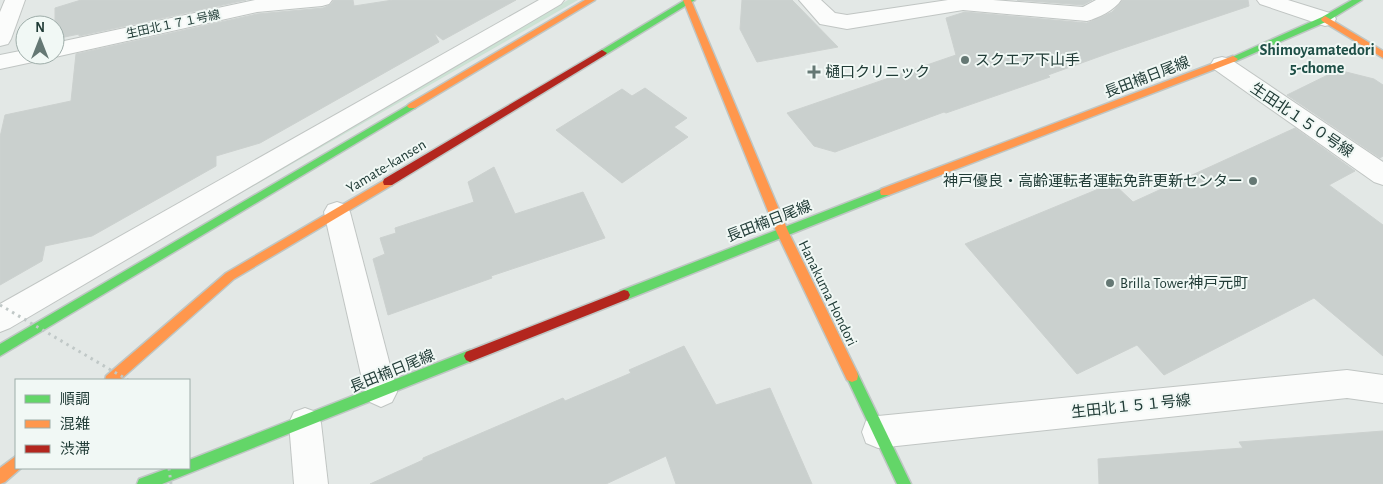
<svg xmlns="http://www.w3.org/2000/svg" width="1383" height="484" font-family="'Alegreya Sans','Noto Sans JP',sans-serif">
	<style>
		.green { fill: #cce2d4 }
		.building { fill: #cad0ce; stroke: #ccd1cf }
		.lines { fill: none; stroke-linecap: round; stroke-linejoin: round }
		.street-casing { stroke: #c0c5c3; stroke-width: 2 }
		.fast-casing { stroke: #bfc6c4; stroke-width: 3 }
		.slow-casing { stroke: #bfc6c4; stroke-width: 3 }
		.jam-casing { stroke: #bfc6c4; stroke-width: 3 }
		.street { fill: #fbfcfb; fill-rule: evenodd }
		.fast { fill: #63d668; fill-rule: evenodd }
		.slow { fill: #ff974d; fill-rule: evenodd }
		.jam { fill: #b3261e; fill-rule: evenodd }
		.path-bridge { stroke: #c0c8c7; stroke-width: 3; stroke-dasharray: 2.5 4.5; stroke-linecap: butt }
		.poi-dot { fill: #657874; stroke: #f1f8f5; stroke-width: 2 }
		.labels { text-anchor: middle; stroke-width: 4; stroke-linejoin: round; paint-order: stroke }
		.far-street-label { font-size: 12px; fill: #213c37; stroke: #f1f8f5 }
		.poi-label { font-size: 15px; fill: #213c37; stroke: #f1f8f5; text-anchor: start }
		.street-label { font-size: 15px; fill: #213c37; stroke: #f1f8f5 }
		.neighbourhood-label { font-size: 16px; font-weight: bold; fill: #1d4e46; stroke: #f1f8f5 }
	</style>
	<rect width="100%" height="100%" fill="#e3e8e6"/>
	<path class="green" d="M568 0H578L194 220 191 215Z"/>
	<g class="building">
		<path d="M81 0H246L79 36V34L55 39V8Z"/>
		<path d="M334 0H353L354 6 393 0H516L443 40 434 33 439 42 260 143 216 156V166L92 236 45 246 42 261 0 285V137L5 115 71 101 76 54 257 14 323 8 330 5Z"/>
		<path d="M742 0H792L838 47 757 62 740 29Z"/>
		<path d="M1017 0H1092L1083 5Z"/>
		<path d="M1123 0H1248L1249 6 1112 52 1048 75 1050 77 946 113 944 112 835 152 814 146 787 113 956 55 946 18 965 12 1087 23 1112 12Z"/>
		<path d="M1338 70 1374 79 1383 85V156L1380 158 1287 95Z"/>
		<path d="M645 88 687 118 674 127 688 137 622 183 556 130 622 89 632 96Z"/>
		<path d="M1295 128 1355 171 1329 185 1383 225V356L1314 298 1164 375 1137 345 1077 374 965 244 1113 183 1133 202Z"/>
		<path d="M494 167 515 214 583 192 605 238 491 276 492 278 388 315 373 259 385 254 380 238 396 233 395 228 474 202 468 182Z"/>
		<path d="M684 346 716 405 770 388 812 484H676L666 456 606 484H370L423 460V458L563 398 565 401 631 373 629 370Z"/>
		<path d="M1383 431V484H1099L1098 459 1243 448 1239 442Z"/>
	</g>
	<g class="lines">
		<g class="street-casing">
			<g id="street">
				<path d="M5 0H25L11 39 8 44 0 46V12Z"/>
				<path d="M255 0H332L329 4 322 6 257 12 55 57 47 55H55V43Z"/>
				<path d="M539 0H564L561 4 10 328 0 332V304Z"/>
				<path d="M799 0H821L835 13 847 15 948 0H993L1083 7 1096 0H1121C1115 10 1098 18 1087 21L963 10 847 29 820 24Z"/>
				<path d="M1257 0H1288L1333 14 1336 19 1333 24 1325 26 1260 4Z"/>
				<path d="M25 50V55H45L42 60 0 69V55Z"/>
				<path d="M1222 57 1230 59 1383 162V185L1374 182 1214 69 1211 64 1214 59Z"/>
				<path d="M337 202 346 205 350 212 397 392 392 402 381 407 370 402 365 392 324 212 328 205Z"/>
				<path d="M1347 370 1383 375V403L1347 398 878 448 866 443 862 432 866 421 878 416Z"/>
				<path d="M305 408 316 412 321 423 328 484H294L289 423 294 412Z"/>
			</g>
		</g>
		<g class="fast-casing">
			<g id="fast">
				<path d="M685 0H695L605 55 602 56 597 53Z"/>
				<path d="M1352 0H1362L1328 21 1236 61 1233 62 1228 59 1322 17Z"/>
				<path d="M412 103 415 104 417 106 415 108 0 356V344Z"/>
				<path d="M885 188 889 189 890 192 889 195 628 299 624 300 620 299 618 295 620 291Z"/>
				<path d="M470 350 474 352 476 356 474 360 162 484H137L139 479 169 468H189V460Z"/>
				<path d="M852 370 857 372 911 484H897L846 376 847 372Z"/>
			</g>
		</g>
		<g class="slow-casing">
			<g id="slow">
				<path d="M585 0H595L415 108H409L407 106 409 104Z"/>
				<path d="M683 0H691L788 231 857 372 858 376 857 380 852 382 847 380 776 231Z"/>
				<path d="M1325 16 1383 51V58L1322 21 1321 19Z"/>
				<path d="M1233 56 1238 59 1236 61 889 195H881L880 192 881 189Z"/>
				<path d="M388 178 392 179 393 182 392 185 234 279 120 380H105L106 376 226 273Z"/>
				<path d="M16 456V468H21L5 482 0 484V468Z"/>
			</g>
		</g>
		<g class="jam-casing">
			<g id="jam">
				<path d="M602 50 607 53 605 55 392 185H384L383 182 384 179Z"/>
				<path d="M624 290 628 291 630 295 628 299 470 362 466 360 464 356 466 352Z"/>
			</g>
		</g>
		<use href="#street" class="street"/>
		<use href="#fast" class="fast"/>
		<use href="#slow" class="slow"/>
		<use href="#jam" class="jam"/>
		<g class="path-bridge">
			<path d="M0 305 128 380"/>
			<path d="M169 468 171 484"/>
		</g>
	</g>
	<g class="poi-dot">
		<circle cx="965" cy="60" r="5"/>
		<path d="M811.5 64.5h5v5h5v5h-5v5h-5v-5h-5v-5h5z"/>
		<circle cx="1253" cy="181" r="5"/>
		<circle cx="1110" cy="283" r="5"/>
	</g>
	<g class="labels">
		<g class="far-street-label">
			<text transform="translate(173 24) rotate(-12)" y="4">生田北１７１号線</text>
		</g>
		<g class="poi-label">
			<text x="975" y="65">スクエア下山手</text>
			<text x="825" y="77">樋口クリニック</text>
			<text x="1243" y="186" text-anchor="end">神戸優良・高齢運転者運転免許更新センター</text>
			<text x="1120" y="288">Brilla Tower神戸元町</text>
		</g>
		<g class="street-label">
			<text transform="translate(1147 77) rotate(-21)" y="5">長田楠日尾線</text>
			<text transform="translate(1302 120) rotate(34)" y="5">生田北１５０号線</text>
			<text transform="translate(386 166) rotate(-31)" y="5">Yamate-kansen</text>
			<text transform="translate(769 221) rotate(-21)" y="5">長田楠日尾線</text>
			<text transform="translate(828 293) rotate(64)" y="5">Hanakuma Hondori</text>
			<text transform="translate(392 371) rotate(-22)" y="5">長田楠日尾線</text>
			<text transform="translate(1131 406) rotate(-6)" y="5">生田北１５１号線</text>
		</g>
		<g class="neighbourhood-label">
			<text x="1317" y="55">Shimoyamatedori<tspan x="1317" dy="18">5-chome</tspan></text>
		</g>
	</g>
	<rect x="15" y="379" width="175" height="90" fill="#f1f8f5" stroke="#9eada9"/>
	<rect x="25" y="395" width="25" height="8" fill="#63d668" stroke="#9eada9"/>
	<text x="60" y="404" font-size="15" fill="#213c37">順調</text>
	<rect x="25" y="420" width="25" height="8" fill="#ff974d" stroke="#9eada9"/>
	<text x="60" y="429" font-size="15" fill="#213c37">混雑</text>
	<rect x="25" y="445" width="25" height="8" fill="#b3261e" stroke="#9eada9"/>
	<text x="60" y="454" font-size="15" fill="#213c37">渋滞</text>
	<g transform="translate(40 40)"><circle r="24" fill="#f1f8f5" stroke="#9eada9"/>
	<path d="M0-4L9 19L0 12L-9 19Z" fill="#657874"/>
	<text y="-8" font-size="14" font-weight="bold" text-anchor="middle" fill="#213c37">N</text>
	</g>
</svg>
